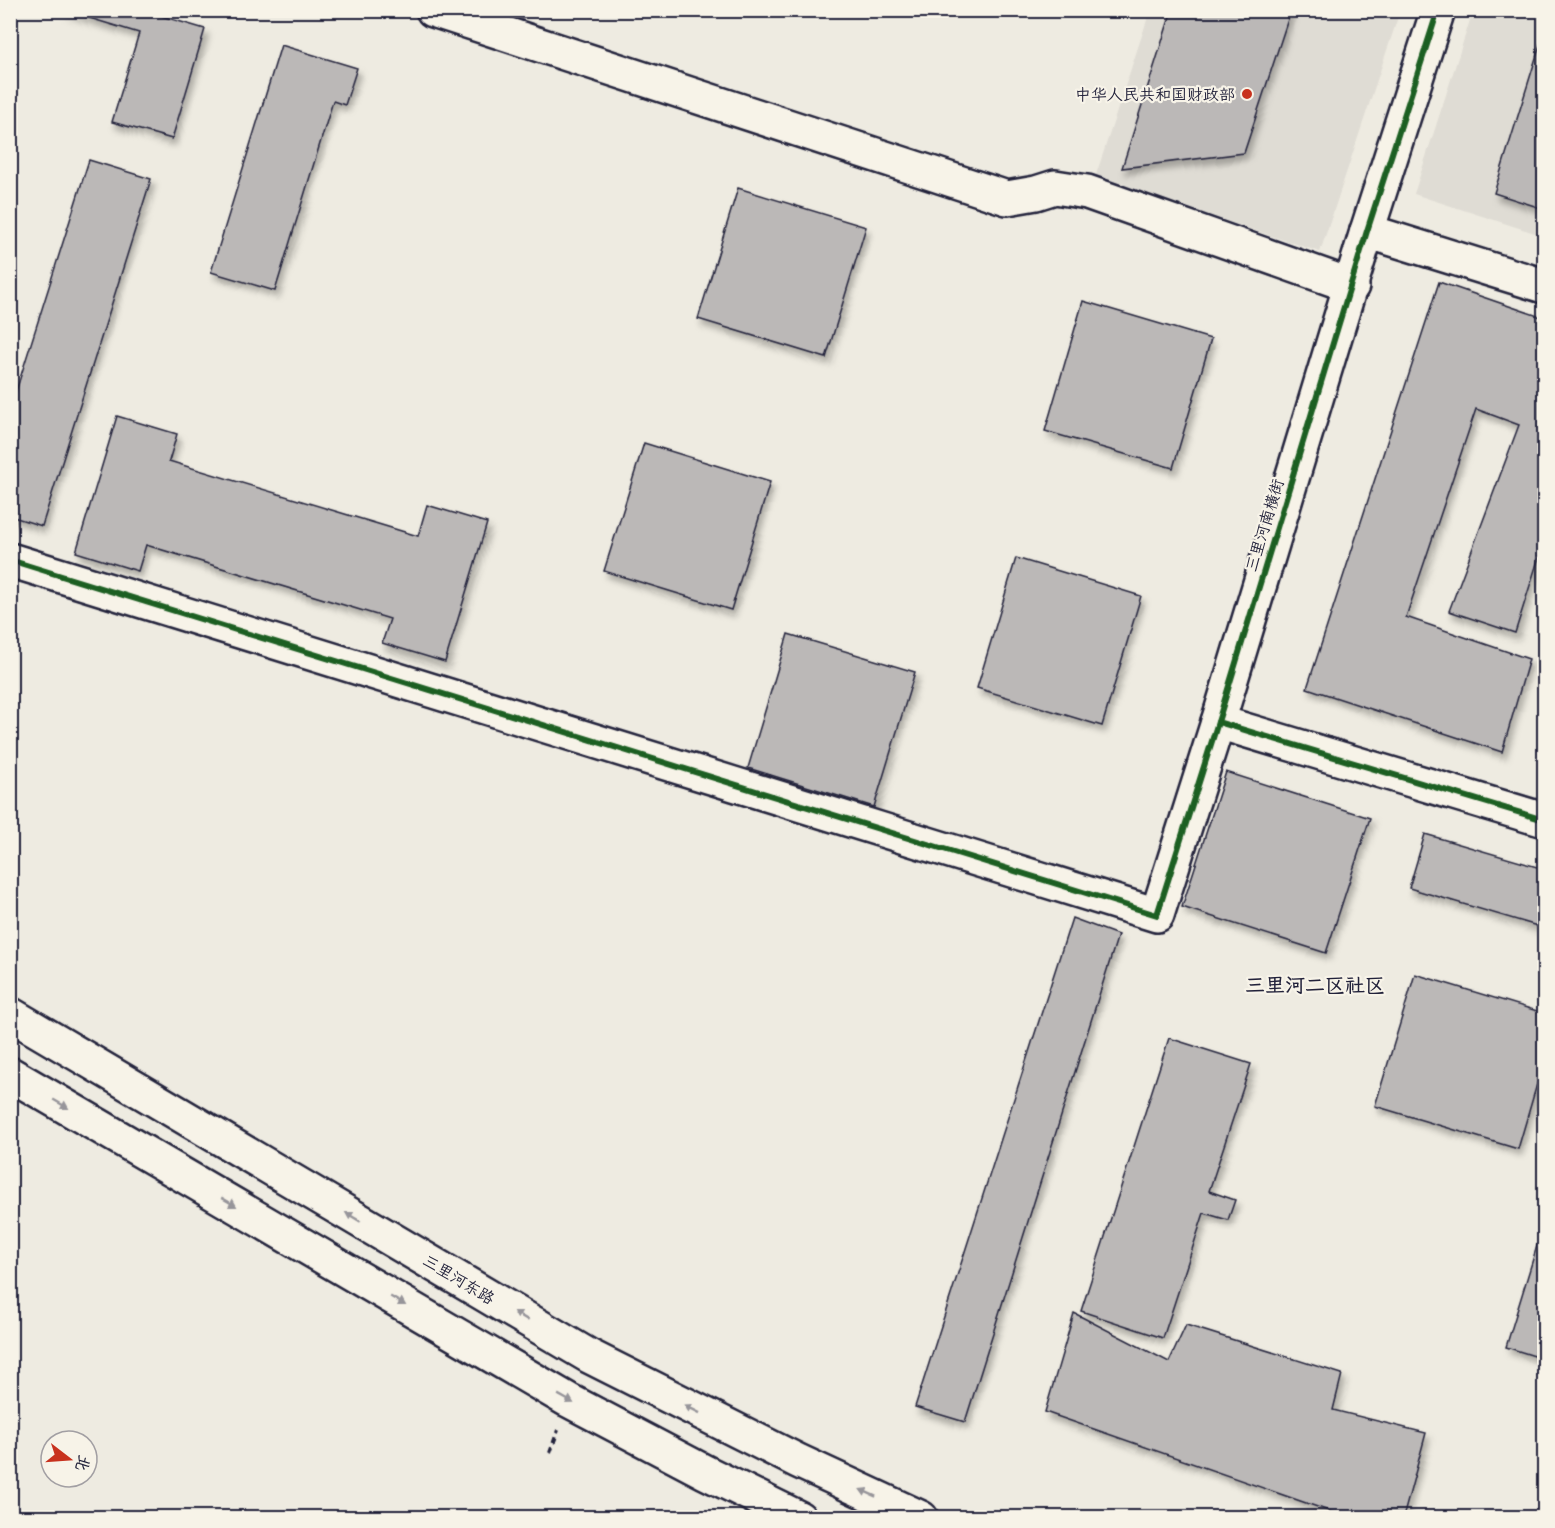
<svg xmlns="http://www.w3.org/2000/svg" width="1555" height="1528" font-family="Delius,'LXGW WenKai TC',sans-serif">
	<style>
		.built { fill: #dfdcd4 }
		.building { fill: #bbb8b7; stroke: #22223b; stroke-width: 1.5; filter: url(#shadow) }
		.lines { fill: none; stroke-linecap: round; stroke-linejoin: round }
		.street-casing { stroke: #22223b; stroke-width: 38 }
		.secondary-casing { stroke: #22223b; stroke-width: 38 }
		.path { stroke: #22223b; stroke-width: 4; stroke-dasharray: 6 4.5; stroke-linecap: butt }
		.street { stroke: #f7f3e8; stroke-width: 33 }
		.secondary { stroke: #f7f3e8; stroke-width: 33 }
		.cycleway-casing { stroke: #f7f3e8; stroke-width: 10 }
		.cycleway { stroke: #1b5e20; stroke-width: 6 }
		.oneway { fill: #97959a }
		.poi-dot { fill: #c8321e; stroke: #f7f3e8; stroke-width: 2 }
		.labels { text-anchor: middle; stroke-width: 4.5; stroke-linejoin: round; paint-order: stroke }
		.poi-label { font-size: 16px; fill: #22223b; stroke: #f7f3e8; text-anchor: end }
		.street-label { font-size: 16px; fill: #22223b; stroke: #f7f3e8 }
		.quarter-label { font-size: 20px; font-weight: bold; fill: #22223b; stroke: #f7f3e8 }
	</style>
	<defs>
		<filter id="shadow"><feDropShadow dx="3.5" dy="6" stdDeviation="3" flood-color="#0004"/></filter>
	</defs>
	<rect width="100%" height="100%" fill="#eeebe1"/>
	<filter id="ink" filterUnits="userSpaceOnUse"><feTurbulence type="fractalNoise" baseFrequency=".0167" numOctaves="2"/><feDisplacementMap in="SourceGraphic" scale="12" xChannelSelector="R" yChannelSelector="G"/><feConvolveMatrix kernelMatrix="1 2 1 2 8 2 1 2 1" color-interpolation-filters="sRGB"/></filter>
	<g filter="url(#ink)">
		<g class="built">
			<path d="M1150 11H1400L1320 252 1095 178Z"/>
			<path d="M1473 11H1544V236L1414 194Z"/>
		</g>
		<g class="building">
			<path d="M63 10H152L151 13 205 29 172 139 112 122 139 33Z"/>
			<path d="M1172 10H1291L1244 153 1122 168Z"/>
			<path d="M1544 32V209L1494 193Z"/>
			<path d="M281 45 357 68 345 105 333 101 275 291 211 272Z"/>
			<path d="M89 160 151 179 42 526 10 516V410Z"/>
			<path d="M738 188 866 227 826 358 698 319Z"/>
			<path d="M1439 282 1544 318V541L1515 633 1449 611 1519 425 1476 409 1406 617 1529 659 1502 752 1307 688Z"/>
			<path d="M1083 301 1211 339 1173 468 1045 431Z"/>
			<path d="M117 416 177 434 169 461 418 536 427 505 487 523 445 662 382 643 390 619 146 545 138 571 76 552Z"/>
			<path d="M644 443 770 482 731 610 604 571Z"/>
			<path d="M1016 558 1141 596 1102 726 977 688Z"/>
			<path d="M788 634 915 672 874 807 748 768Z"/>
			<path d="M1226 772 1370 818 1326 953 1182 907Z"/>
			<path d="M1425 834 1544 869V928L1409 888Z"/>
			<path d="M1072 918 1118 935 965 1422 915 1407Z"/>
			<path d="M1415 974 1544 1013V1060L1518 1149 1375 1106Z"/>
			<path d="M1169 1038 1251 1064 1209 1191 1235 1200 1228 1220 1204 1213 1163 1338 1081 1311Z"/>
			<path d="M1544 1223V1359L1506 1347Z"/>
			<path d="M1074 1313 1169 1362 1186 1325 1342 1374 1333 1410 1426 1433 1403 1518H1349L1045 1412Z"/>
		</g>
		<g class="lines">
			<g class="street-casing">
				<g id="street">
					<path d="M433 10 1007 198 1036 193 1055 187 1087 192 1352 286"/>
					<path d="M1438 10 1367 231 1218 722 1544 820"/>
					<path d="M1367 231 1544 286"/>
					<path d="M10 560 1157 915 1218 722"/>
				</g>
			</g>
			<g class="secondary-casing">
				<g id="secondary">
					<path d="M10 1014 589 1356 798 1461 921 1518"/>
					<path d="M10 1074 568 1400 705 1472 799 1518"/>
				</g>
			</g>
			<path class="path" d="M550 1453 558 1430"/>
			<use href="#street" class="street"/>
			<use href="#secondary" class="secondary"/>
			<g class="cycleway-casing">
				<g id="cycleway">
					<path d="M1438 10 1367 231 1218 722 1544 820"/>
					<path d="M10 560 1157 915 1218 722"/>
				</g>
			</g>
			<use href="#cycleway" class="cycleway"/>
		</g>
		<defs><path id="oneway-solid" d="M-6-.8H1V-3.2L6.5 0L1 3.2V.8H-6Z" transform="scale(1.5)"/></defs>
		<g class="oneway">
			<use href="#oneway-solid" transform="translate(61 1104) rotate(30)"/>
			<use href="#oneway-solid" transform="translate(229 1202) rotate(30)"/>
			<use href="#oneway-solid" transform="translate(353 1217) rotate(-149)"/>
			<use href="#oneway-solid" transform="translate(398 1301) rotate(30)"/>
			<use href="#oneway-solid" transform="translate(521 1316) rotate(-149)"/>
			<use href="#oneway-solid" transform="translate(566 1399) rotate(29)"/>
			<use href="#oneway-solid" transform="translate(692 1409) rotate(-153)"/>
			<use href="#oneway-solid" transform="translate(868 1493) rotate(-156)"/>
		</g>
	</g>
	<circle class="poi-dot" cx="1247" cy="94" r="6"/>
	<g class="labels">
		<g class="poi-label">
			<text x="1235" y="100">中华人民共和国财政部</text>
		</g>
		<g class="street-label">
			<text transform="translate(1264 525) rotate(-73)" y="6">三里河南横街</text>
			<text transform="translate(459 1279) rotate(31)" y="6">三里河东路</text>
		</g>
		<g class="quarter-label">
			<text x="1315" y="992">三里河二区社区</text>
		</g>
	</g>
	<rect width="1555" height="1528" fill="none" stroke="#f7f3e8" stroke-width="36"/>
	<rect x="18" y="18" width="1519" height="1492" fill="none" stroke="#22223b" stroke-width="2" filter="url(#ink)"/>
	<g transform="translate(69 1459) rotate(107)"><circle r="28" fill="#f7f3e8" stroke="#a29fa3" stroke-width="1.5"/>
	<path d="M0-4.5L10 22L0 15L-10 22Z" fill="#c8321e"/>
	<text y="-9" font-size="16" font-weight="bold" text-anchor="middle" fill="#22223b">北</text>
	</g>
</svg>
